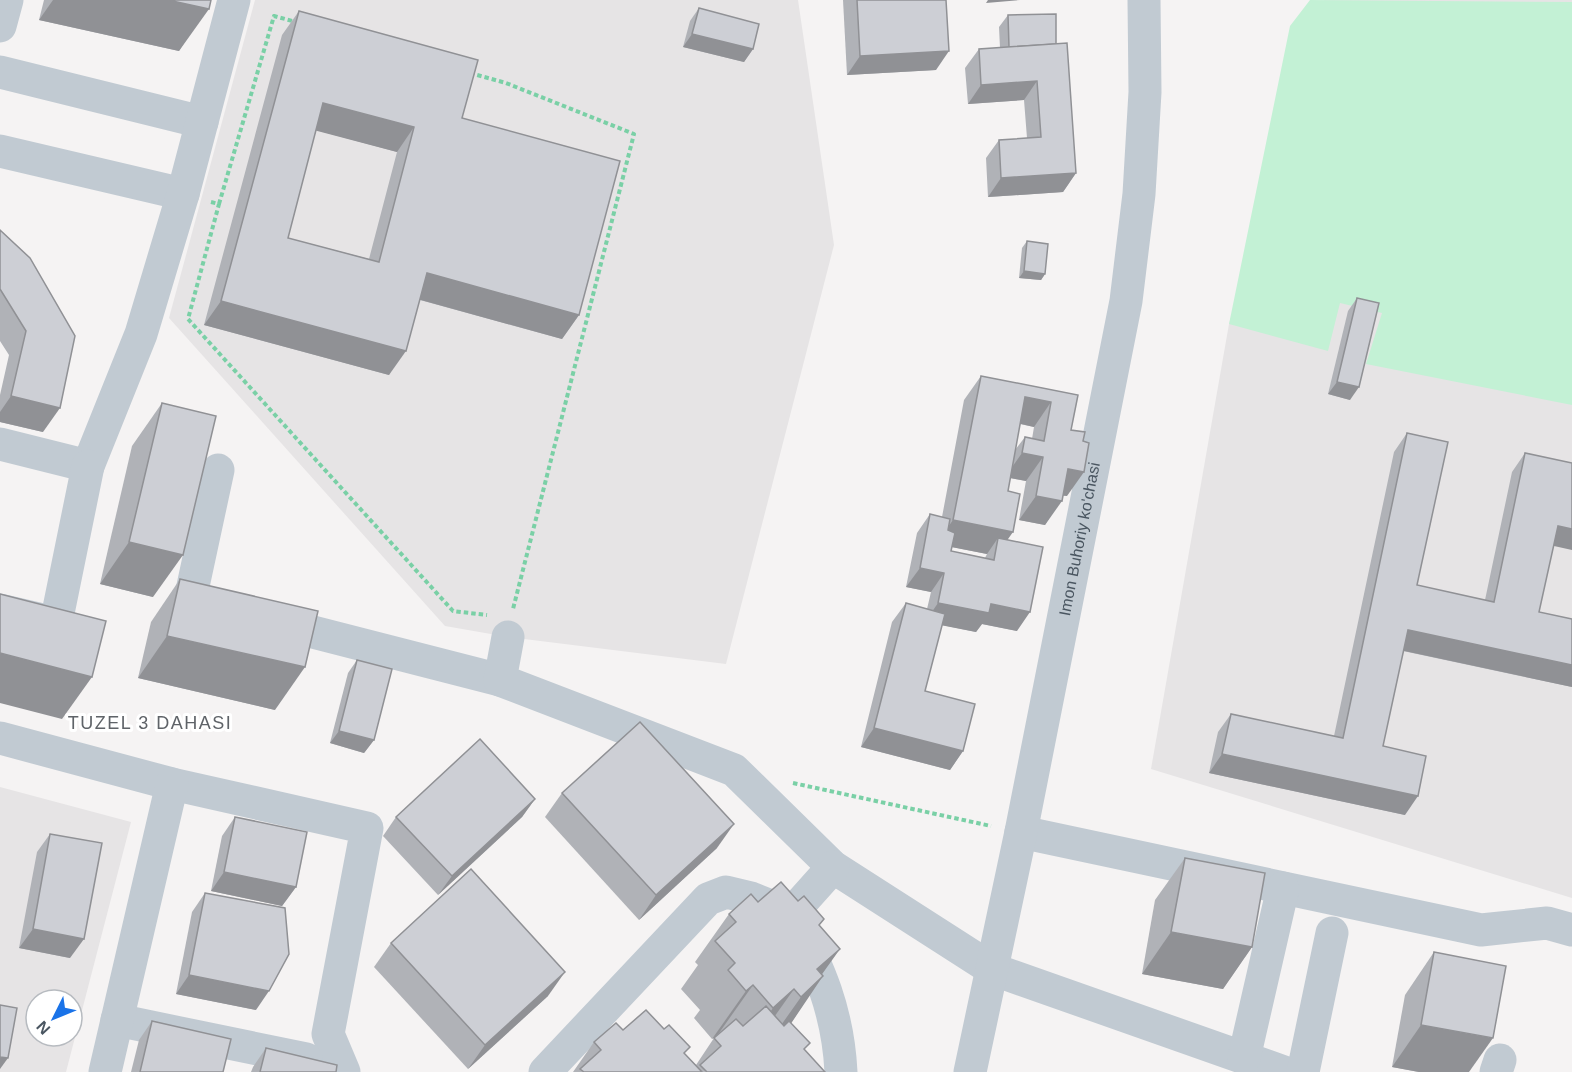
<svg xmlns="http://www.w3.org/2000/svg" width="1572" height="1072" font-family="Arial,sans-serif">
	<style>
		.education { fill: #e6e4e5; fill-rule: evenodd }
		.green { fill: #c3f1d5 }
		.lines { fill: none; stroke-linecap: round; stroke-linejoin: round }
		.path { stroke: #7ad0a6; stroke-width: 4; stroke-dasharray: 4.5 3; stroke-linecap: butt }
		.minor { stroke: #c1cad2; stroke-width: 33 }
		.wall { fill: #b0b2b7; fill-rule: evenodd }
		.shaded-wall { fill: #909195 }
		.building { fill: #cdcfd5; stroke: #909195; stroke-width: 1.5; fill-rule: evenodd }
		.labels { text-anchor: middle; stroke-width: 6; stroke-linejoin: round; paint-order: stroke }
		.street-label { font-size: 16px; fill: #4a5661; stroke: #fff }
		.neighbourhood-label { font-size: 18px; letter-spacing: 1.5px; fill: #5f6368; stroke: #fff }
	</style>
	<rect width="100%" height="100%" fill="#f5f3f3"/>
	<g class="education">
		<path d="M255 0H798L834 245 726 664 508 637 445 626 169 318Z"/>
		<path d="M1324 0H1572V898L1151 769 1229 324Z"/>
		<path d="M0 787 131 822 66 1072H0ZM36 1000H72V1036H36Z"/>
	</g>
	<path class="green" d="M1310 0 1572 2V405L1366 364 1382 313 1340 303 1328 351 1229 324 1290 26Z"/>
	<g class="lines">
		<g class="path">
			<path d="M470 73 506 83 634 134 513 609"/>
			<path d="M211 202 219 204 188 319 453 611 487 615"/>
			<path d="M219 204 274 16 296 22"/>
			<path d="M793 783 991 826"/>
		</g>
		<g class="minor">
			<path d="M0 26 7 0"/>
			<path d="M0 72 202 122"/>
			<path d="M0 151 183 194"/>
			<path d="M0 444 88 466 141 334 183 194 234 0"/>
			<path d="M217 607 190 600 218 470"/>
			<path d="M0 610 56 623 88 466"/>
			<path d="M270 621 500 680"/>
			<path d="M508 637 500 680 734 770 833 867 992 969 1284 1072"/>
			<path d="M0 738 172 784 367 828 328 1034 344 1072"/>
			<path d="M1021 832 1481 930 1547 923 1572 930"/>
			<path d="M833 867 791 914C819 968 838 1011 841 1072"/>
			<path d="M117 1020 306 1059"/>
			<path d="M1244 1058 1283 888"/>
			<path d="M105 1072 172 784"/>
			<path d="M545 1072 708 899 726 892 751 898 791 914"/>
			<path id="s1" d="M970 1072 1021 832 1126 301 1139 194 1145 92 1144 0"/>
			<path d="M1303 1072 1332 933"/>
			<path d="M1496 1072 1500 1060"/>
		</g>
	</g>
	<g class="wall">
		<path d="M44 0H211L179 51 39 20Z"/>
		<path d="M843 0H946L936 70 847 75Z"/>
		<path d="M699 8 753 49 744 62 683 47 690 21Z"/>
		<path d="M299 11 462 118 579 315 562 339 420 300 389 375 204 325 282 35ZM316 130 397 152 369 259 288 238Z"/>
		<path d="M1008 15 1056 44 1076 173 1063 192 988 197 986 158 999 140 1027 138 1024 100 968 104 965 68 979 49 1000 48 999 27Z"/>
		<path d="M0 230 30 258 43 432 0 422V395L9 355 0 341Z"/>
		<path d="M1027 241 1045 274 1041 280 1019 278 1022 248Z"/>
		<path d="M1357 298 1350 400 1328 394 1348 311Z"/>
		<path d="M981 376 1078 395 1071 430 1067 496H1063L1045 525 1019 520 1026 481 1010 478 1008 491 1007 540 1017 631 982 624 976 632 942 625 925 691 963 751 950 770 861 747 892 622 906 603 927 609 931 592 906 587 917 533 930 514 942 517 964 400ZM1020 424 1034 427 1032 439 1025 437 1015 450ZM952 547 987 554 985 558 951 551Z"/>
		<path d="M162 403 153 597 100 584 132 446Z"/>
		<path d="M1407 433 1417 585 1485 600 1512 472 1525 453 1553 546 1539 612 1572 619V687L1403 651 1383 746 1405 815 1209 773 1218 732 1231 714 1334 736 1394 452Z"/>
		<path d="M180 579 275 710 138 678 151 622Z"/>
		<path d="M357 660 374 740 364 753 330 743 348 673Z"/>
		<path d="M562 793 717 848 639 920 545 817Z"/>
		<path d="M535 799 522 817 438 895 383 836 396 817Z"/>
		<path d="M235 817 296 887 282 906 211 891 222 836Z"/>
		<path d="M50 834 70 958 19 948 37 852Z"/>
		<path d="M1185 858 1252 947 1223 989 1142 974 1155 900Z"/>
		<path d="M205 893 256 1010 176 994 192 912Z"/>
		<path d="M758 902 820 926 822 975 791 1023 805 1050 825 1072H573L594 1042 623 1030 685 1054 696 1065 714 1038 720 1034 712 1039 694 1018 700 1010 681 989 698 965 695 962 729 914Z"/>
		<path d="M391 943 548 996 468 1069 374 967Z"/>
		<path d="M1434 952 1469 1072H1419L1392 1067 1405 995Z"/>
		<path d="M152 1021 223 1072H131L139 1040Z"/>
		<path d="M266 1048 336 1072H251L253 1067Z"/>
	</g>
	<g class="shaded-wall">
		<path d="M53 0H168L209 9 179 51 39 20Z"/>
		<path d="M988 0H1020L986 3Z"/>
		<path d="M692 34 753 49 744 62 683 47Z"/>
		<path d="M949 51 936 70 847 75 860 56Z"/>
		<path d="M1037 81 1024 100 968 104 981 85Z"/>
		<path d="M323 103 414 127 397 152 306 128Z"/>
		<path d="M1076 173 1063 192 988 197 1001 178Z"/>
		<path d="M1024 271 1045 274 1041 280 1019 278Z"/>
		<path d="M427 273 579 315 562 339 410 297Z"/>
		<path d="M221 301 406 351 389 375 204 325Z"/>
		<path d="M1337 382 1359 387 1350 400 1328 394Z"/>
		<path d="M11 396 60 408 43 432 0 422V412Z"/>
		<path d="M1025 397 1051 402 1034 427 1008 421Z"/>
		<path d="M1022 453 1043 457 1026 481 1005 477Z"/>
		<path d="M1068 469 1084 472 1067 496 1051 493Z"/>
		<path d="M1036 496 1062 501 1045 525 1019 520Z"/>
		<path d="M953 520 1013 532 996 556 998 538 987 554 936 544Z"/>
		<path d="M1558 526 1572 529V550L1545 544Z"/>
		<path d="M129 542 183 555 153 597 100 584Z"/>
		<path d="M920 568 944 573 931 592 906 587Z"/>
		<path d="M938 603 991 604 1030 612 1017 631 982 624 976 632 925 622Z"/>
		<path d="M1408 630 1572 665V687L1395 649Z"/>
		<path d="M167 636 305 667 275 710 138 678Z"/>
		<path d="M0 653 92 677 62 719 0 703Z"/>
		<path d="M874 728 963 751 950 770 861 747Z"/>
		<path d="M339 731 374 740 364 753 330 743Z"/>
		<path d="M1222 754 1418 796 1405 815 1209 773Z"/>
		<path d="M535 799 522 817 438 895 452 876Z"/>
		<path d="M734 824 717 848 639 920 656 895Z"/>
		<path d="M224 872 296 887 282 906 211 891Z"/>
		<path d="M33 929 84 939 70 958 19 948Z"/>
		<path d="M1171 932 1252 947 1223 989 1142 974Z"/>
		<path d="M840 949 815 984 823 976 790 1025 767 1045 801 997 817 969Z"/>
		<path d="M565 972 548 996 468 1069 485 1045Z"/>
		<path d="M189 975 269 991 256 1010 176 994Z"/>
		<path d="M753 985 719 1033 712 1039 746 991Z"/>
		<path d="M794 989 760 1037 740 1056 773 1008Z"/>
		<path d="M1421 1025 1493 1038 1469 1072H1419L1392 1067Z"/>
		<path d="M0 1057 8 1058 0 1069Z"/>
	</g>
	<g class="building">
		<path d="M168 0H211L209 9Z"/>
		<path d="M857 0H946L949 51 860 56Z"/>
		<path d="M699 8 759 24 753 49 692 34Z"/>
		<path d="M299 11 478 60 462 118 620 161 579 315 427 273 406 351 221 301ZM323 103 414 127 379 262 288 238Z"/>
		<path d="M1056 14V44L1009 47 1008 15Z"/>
		<path d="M1067 43 1076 173 1001 178 999 140 1041 137 1037 81 981 85 979 49Z"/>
		<path d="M0 230 30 258 75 336 60 408 11 396 26 331 0 289Z"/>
		<path d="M1027 241 1048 244 1045 274 1024 271Z"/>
		<path d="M1357 298 1379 303 1359 387 1337 382Z"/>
		<path d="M981 376 1078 395 1071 430 1085 432 1083 441 1089 443 1084 472 1068 469 1062 501 1036 496 1043 457 1022 453 1025 437 1044 441 1051 402 1025 397 1008 491 1020 494 1013 532 953 520Z"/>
		<path d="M162 403 216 416 183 555 129 542Z"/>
		<path d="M1407 433 1448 442 1417 585 1494 602 1525 453 1572 463V529L1558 526 1539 612 1572 619V665L1408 630 1383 746 1426 756 1418 796 1222 754 1231 714 1343 738Z"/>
		<path d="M930 514 950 519 948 530 955 533 951 551 994 560 998 538 1043 547 1030 612 991 604 989 613 938 603 944 573 920 568Z"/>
		<path d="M180 579 318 611 305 667 167 636Z"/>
		<path d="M0 594 106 621 92 677 0 653Z"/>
		<path d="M906 603 945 614 925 691 975 704 963 751 874 728Z"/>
		<path d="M357 660 392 669 374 740 339 731Z"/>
		<path d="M640 722 734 824 656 895 562 793Z"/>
		<path d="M480 739 535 799 452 876 396 817Z"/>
		<path d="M235 817 307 832 296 887 224 872Z"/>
		<path d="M50 834 102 843 84 939 33 929Z"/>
		<path d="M1185 858 1265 873 1252 947 1171 932Z"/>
		<path d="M471 869 565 972 485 1045 391 943Z"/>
		<path d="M781 882 798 901 804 896 824 919 819 925 840 949 817 969 823 976 801 997 794 989 773 1008 753 985 746 991 728 970 735 963 715 941 736 922 729 914 751 894 758 902Z"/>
		<path d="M205 893 285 908 289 954 269 991 189 975Z"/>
		<path d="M1434 952 1506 966 1493 1038 1421 1025Z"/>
		<path d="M0 1005 17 1008 8 1058 0 1057Z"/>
		<path d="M766 1006 784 1026 789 1021 810 1043 804 1049 825 1072H707L700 1065 721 1046 714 1038 736 1019 743 1026Z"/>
		<path d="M646 1010 664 1029 669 1025 690 1047 684 1053 702 1072H584L580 1069 601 1050 594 1042 616 1023 623 1030Z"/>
		<path d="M152 1021 231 1039 223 1072H140Z"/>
		<path d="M266 1048 337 1065 336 1072H260Z"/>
	</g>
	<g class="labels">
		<g class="street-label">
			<text dy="6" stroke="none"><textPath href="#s1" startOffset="544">Imon Buhoriy ko'chasi</textPath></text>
		</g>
		<g class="neighbourhood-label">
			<text x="150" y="729">TUZEL 3 DAHASI</text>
		</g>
	</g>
	<g transform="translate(54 1018) rotate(227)"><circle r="28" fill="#ffffff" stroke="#b7bbc0" stroke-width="1.5"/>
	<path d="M0-4.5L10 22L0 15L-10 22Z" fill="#1a73e8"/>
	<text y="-9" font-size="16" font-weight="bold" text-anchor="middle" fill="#4a5661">N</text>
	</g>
</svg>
